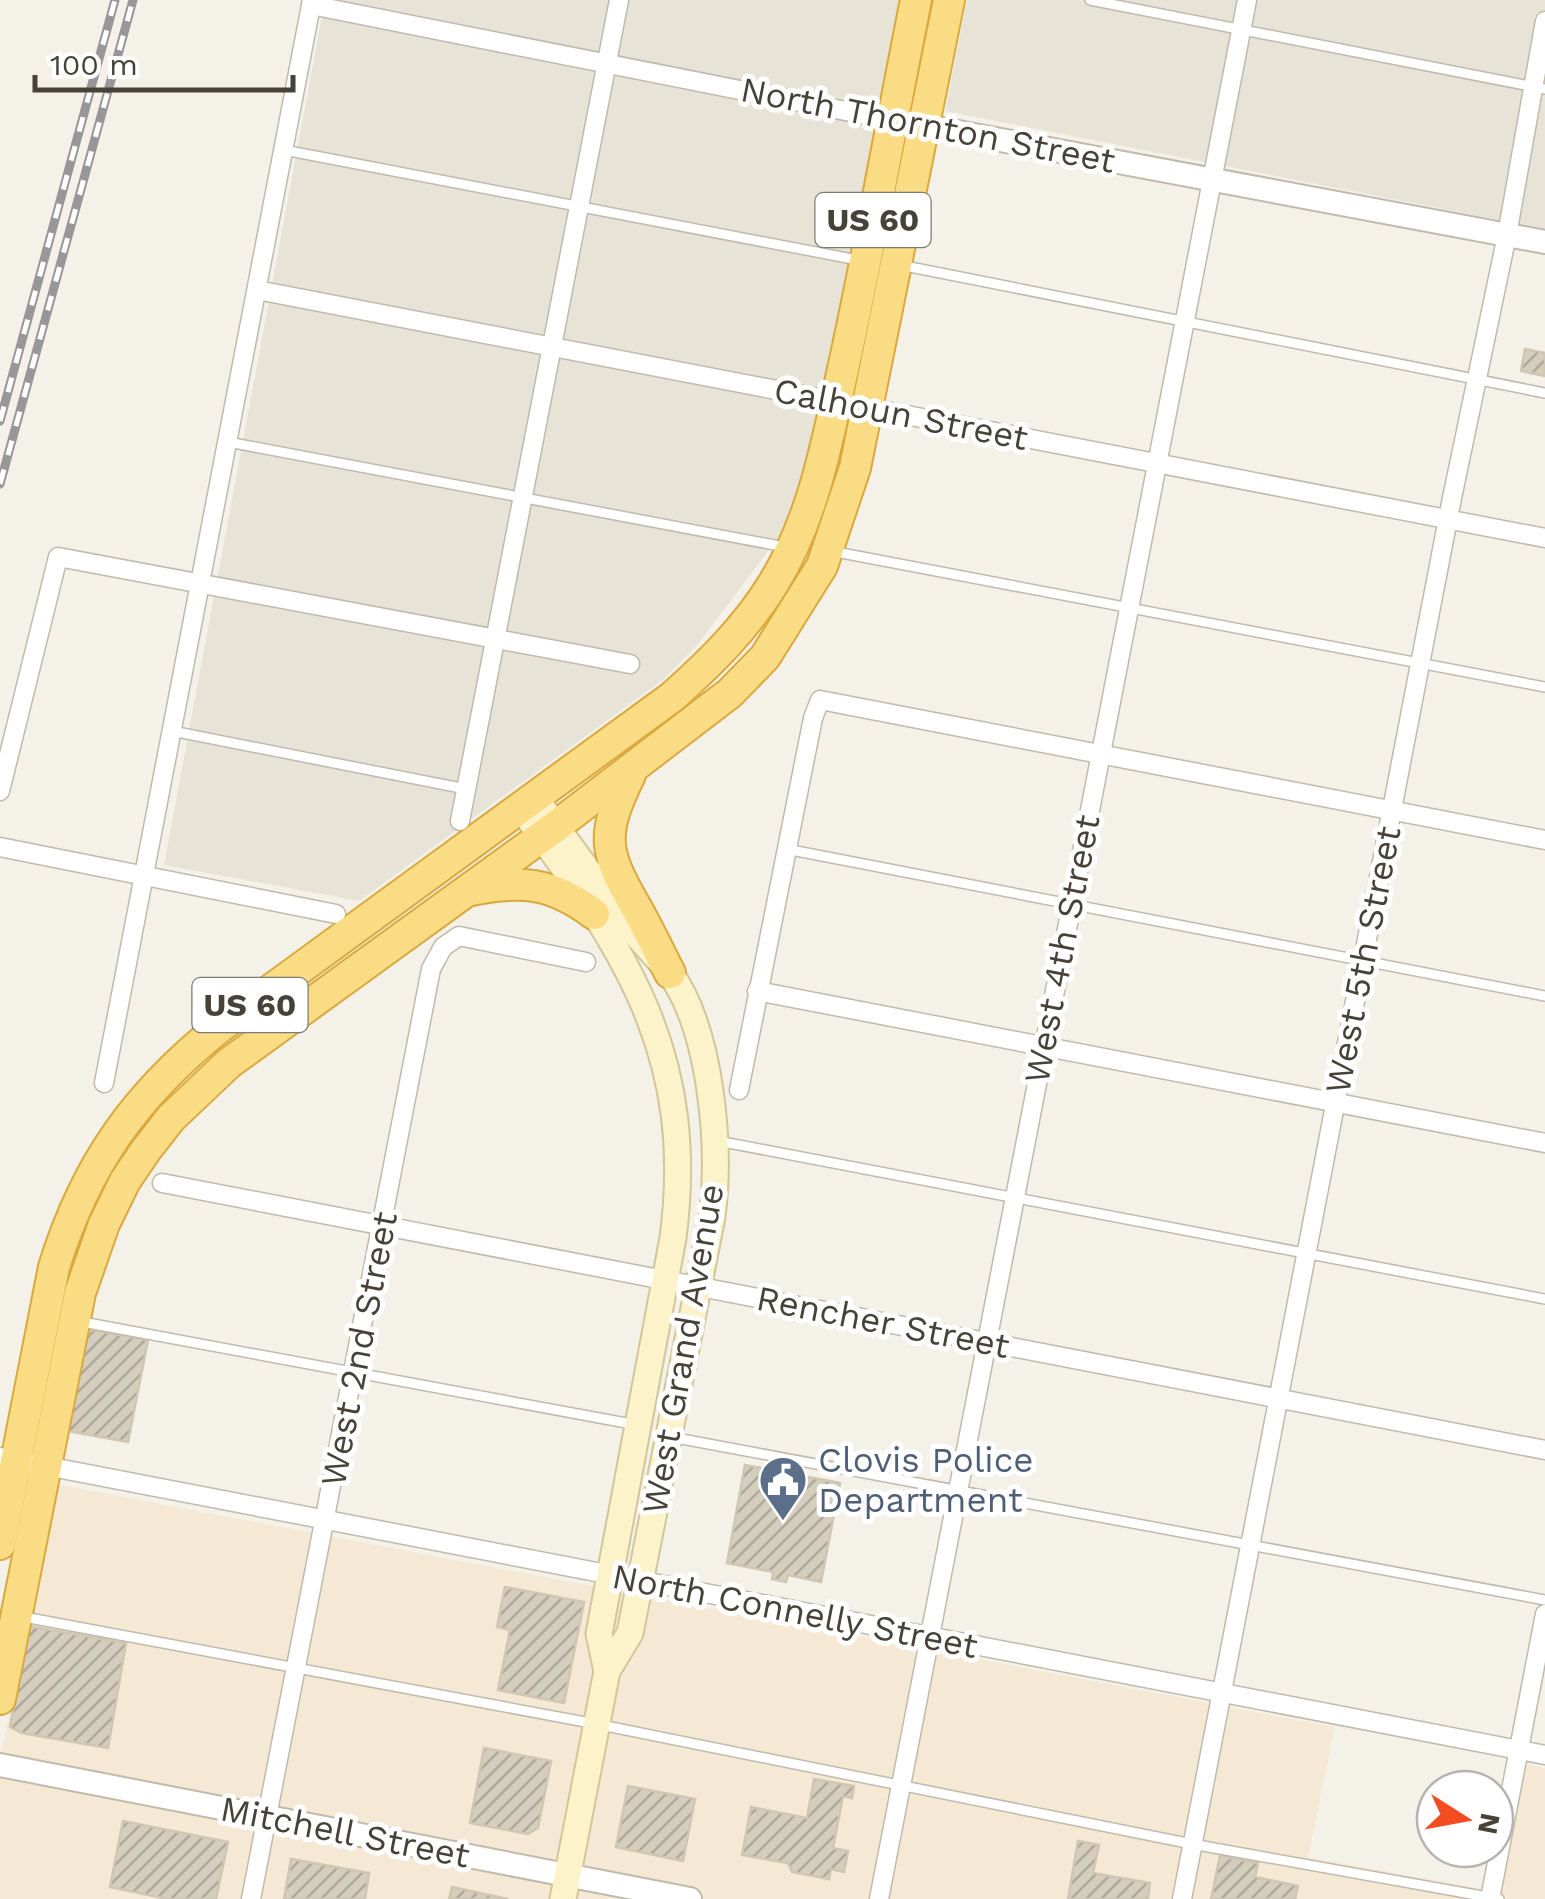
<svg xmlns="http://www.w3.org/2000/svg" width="1545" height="1899" font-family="'Work Sans',sans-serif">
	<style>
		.residential { fill: #e8e3d7 }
		.commercial { fill: #f5e9d5 }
		.building { fill: url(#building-hatch); stroke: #d0c6b2; stroke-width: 2.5 }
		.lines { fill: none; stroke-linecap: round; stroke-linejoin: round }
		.service-casing { stroke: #bfbaac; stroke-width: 12 }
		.minor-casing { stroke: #bfbaac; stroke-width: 21 }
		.tertiary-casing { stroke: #bfbaac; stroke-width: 26 }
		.secondary-casing { stroke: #d2c69a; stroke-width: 29 }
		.trunk-casing { stroke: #d9a93e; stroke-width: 34 }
		.service { stroke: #fff; stroke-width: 9 }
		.minor { stroke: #fff; stroke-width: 18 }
		.tertiary { stroke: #fff; stroke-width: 22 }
		.secondary { stroke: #fdf3ca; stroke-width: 25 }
		.trunk { stroke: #fadc85; stroke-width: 30 }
		.rail-casing { stroke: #979797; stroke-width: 9 }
		.rail { stroke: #fff; stroke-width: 5; stroke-dasharray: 15; stroke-linecap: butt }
		.labels { text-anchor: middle; stroke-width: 10; stroke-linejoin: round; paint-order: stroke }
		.shield { fill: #fff; stroke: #7e7b73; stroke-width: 2.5 }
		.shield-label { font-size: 32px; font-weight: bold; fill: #474237 }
		.street-label { font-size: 35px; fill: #474237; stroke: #fff }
		.service-label { font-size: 35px; fill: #4e5e75; stroke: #fff; text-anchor: start }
	</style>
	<defs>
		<pattern id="building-hatch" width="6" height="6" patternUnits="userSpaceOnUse" patternTransform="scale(2.5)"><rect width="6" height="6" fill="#d5cebf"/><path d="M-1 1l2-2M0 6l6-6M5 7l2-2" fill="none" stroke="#afa99c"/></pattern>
	</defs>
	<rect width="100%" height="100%" fill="#f4f1e9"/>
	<g class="residential">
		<path d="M325 0H905L835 370 791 521 698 644 664 679 359 901 164 865Z"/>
		<path d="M967 0H1545V229L945 111Z"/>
	</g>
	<path class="commercial" d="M55 1484 1335 1727 1308 1857 1481 1889 1489 1849H1495V1821L1507 1761 1545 1768V1899H0V1759Z"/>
	<g class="building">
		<path d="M1525 349 1545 353V376L1521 371Z"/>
		<path d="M88 1329 148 1340 128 1442 68 1431Z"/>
		<path d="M745 1465 840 1483 821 1582 788 1575 786 1582 772 1579 773 1572 727 1563Z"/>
		<path d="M505 1587 584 1602 564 1703 498 1690 510 1630 497 1627Z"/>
		<path d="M28 1626 126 1643 108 1748 22 1733 10 1727Z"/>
		<path d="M484 1748 551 1761 538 1828 528 1834 470 1823Z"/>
		<path d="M814 1779 854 1786 852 1798 843 1796 833 1848 848 1851 844 1872 831 1869 829 1879 792 1872 788 1863 742 1855 751 1807 807 1818Z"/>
		<path d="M628 1786 695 1799 683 1861 616 1847Z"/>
		<path d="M123 1821 228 1842 216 1899H168L110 1887Z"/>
		<path d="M1078 1841 1099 1845 1093 1873 1150 1883 1148 1899H1068Z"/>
		<path d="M1220 1856 1258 1863 1255 1877 1298 1886 1295 1899H1211Z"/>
		<path d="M291 1859 369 1873 365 1899H284Z"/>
		<path d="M452 1887 508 1899H449Z"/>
	</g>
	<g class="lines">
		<g class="service-casing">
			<g id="service">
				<path d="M1090 0 1545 89"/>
				<path d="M284 150 863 261"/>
				<path d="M900 265 1545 393"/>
				<path d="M228 442 785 547"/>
				<path d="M831 551 1545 687"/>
				<path d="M172 731 466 789"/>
				<path d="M786 849 1545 996"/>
				<path d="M718 1141 1545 1299"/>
				<path d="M77 1321 637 1425"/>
				<path d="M671 1437 1545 1600"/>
				<path d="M24 1617 596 1724 1192 1844 1499 1899"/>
			</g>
		</g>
		<g class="minor-casing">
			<g id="minor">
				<path d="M311 5 891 120"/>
				<path d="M257 290 1545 538"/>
				<path d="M0 791 58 557 630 664"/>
				<path d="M460 821 619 0"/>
				<path d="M0 847 336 914"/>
				<path d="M757 991 1545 1143"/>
				<path d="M104 1083 312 0"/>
				<path d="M739 1090 813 718 820 700 1545 840"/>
				<path d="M162 1183 1545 1450"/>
				<path d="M0 1457 1545 1755"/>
				<path d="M251 1899 431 969 443 947 459 936 586 962"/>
				<path d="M879 1899 1247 0"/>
				<path d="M1182 1899 1452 498 1507 235 1545 21"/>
				<path d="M1490 1899 1545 1614"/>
			</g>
		</g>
		<g class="tertiary-casing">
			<g id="tertiary">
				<path d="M910 123 1545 242"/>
				<path d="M0 1765 690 1899"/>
			</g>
		</g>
		<g class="secondary-casing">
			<g id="secondary">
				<path d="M535 797C564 839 595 880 625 921 639 939 656 955 670 973 712 1032 721 1148 712 1217L630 1633 607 1671 563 1899"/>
				<path d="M531 822C631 959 696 1061 673 1238L599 1634 607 1671"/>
			</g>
		</g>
		<g class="trunk-casing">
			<g id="trunk">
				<path d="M630 775C600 836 604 852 637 909 649 930 659 952 670 973"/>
				<path d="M471 890C522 880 551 882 594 914"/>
				<path d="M0 1544 54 1267C86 1164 136 1094 220 1027L672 697C710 663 746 628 773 584 815 516 828 437 845 360 871 240 892 120 916 0"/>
				<path d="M0 1699 80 1293 104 1224 125 1181 146 1150 171 1118 229 1063 555 827 730 693 765 657 822 566 855 468 949 0"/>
			</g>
		</g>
		<use href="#service" class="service"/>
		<use href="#minor" class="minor"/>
		<use href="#tertiary" class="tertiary"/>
		<use href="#secondary" class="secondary"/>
		<use href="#trunk" class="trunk"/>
		<g class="rail-casing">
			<g id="rail">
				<path d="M0 421 115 0"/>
				<path d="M0 484 133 0"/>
			</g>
		</g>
		<use href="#rail" class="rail"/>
	</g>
	<defs>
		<g id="civic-pin" transform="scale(2.5)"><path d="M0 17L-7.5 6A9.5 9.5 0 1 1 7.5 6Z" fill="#5c6f8a" stroke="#fff"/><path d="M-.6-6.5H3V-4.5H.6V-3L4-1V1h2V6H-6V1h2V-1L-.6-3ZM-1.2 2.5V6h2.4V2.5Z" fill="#fff"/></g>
	</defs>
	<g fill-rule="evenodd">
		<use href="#civic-pin" x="783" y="1480"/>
	</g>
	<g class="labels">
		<g class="shield">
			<rect x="815.5" y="193" width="115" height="54" rx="8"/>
			<rect x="192.5" y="978" width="115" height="54" rx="8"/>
		</g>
		<g class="shield-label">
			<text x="873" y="231">US 60</text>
			<text x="250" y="1016">US 60</text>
		</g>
		<g class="street-label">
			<text transform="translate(928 125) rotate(11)" y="12">North Thornton Street</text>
			<text transform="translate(901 414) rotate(11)" y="12">Calhoun Street</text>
			<text transform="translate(1062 949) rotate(-79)" y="12">West 4th Street</text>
			<text transform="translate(1363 960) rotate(-79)" y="12">West 5th Street</text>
			<text transform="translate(883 1322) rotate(11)" y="12">Rencher Street</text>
			<text transform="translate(359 1349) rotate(-79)" y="12">West 2nd Street</text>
			<text transform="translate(683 1349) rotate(-80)" y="12">West Grand Avenue</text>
			<text transform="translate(795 1611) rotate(11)" y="12">North Connelly Street</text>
			<text transform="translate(345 1832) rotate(11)" y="12">Mitchell Street</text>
		</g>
		<g class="service-label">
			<text x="818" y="1472">Clovis Police<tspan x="818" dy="40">Department</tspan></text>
		</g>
	</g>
	<g transform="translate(1465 1819) rotate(101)"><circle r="48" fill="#ffffff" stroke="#b5b3af" stroke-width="2.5"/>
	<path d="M0-8L18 38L0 25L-18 38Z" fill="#f34c21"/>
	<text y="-15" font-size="28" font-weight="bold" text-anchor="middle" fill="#474237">N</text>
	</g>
	<path d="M35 75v15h258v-15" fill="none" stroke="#474237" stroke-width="5"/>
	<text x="50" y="75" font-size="30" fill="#474237" stroke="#ffffff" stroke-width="8" paint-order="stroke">100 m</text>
</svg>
